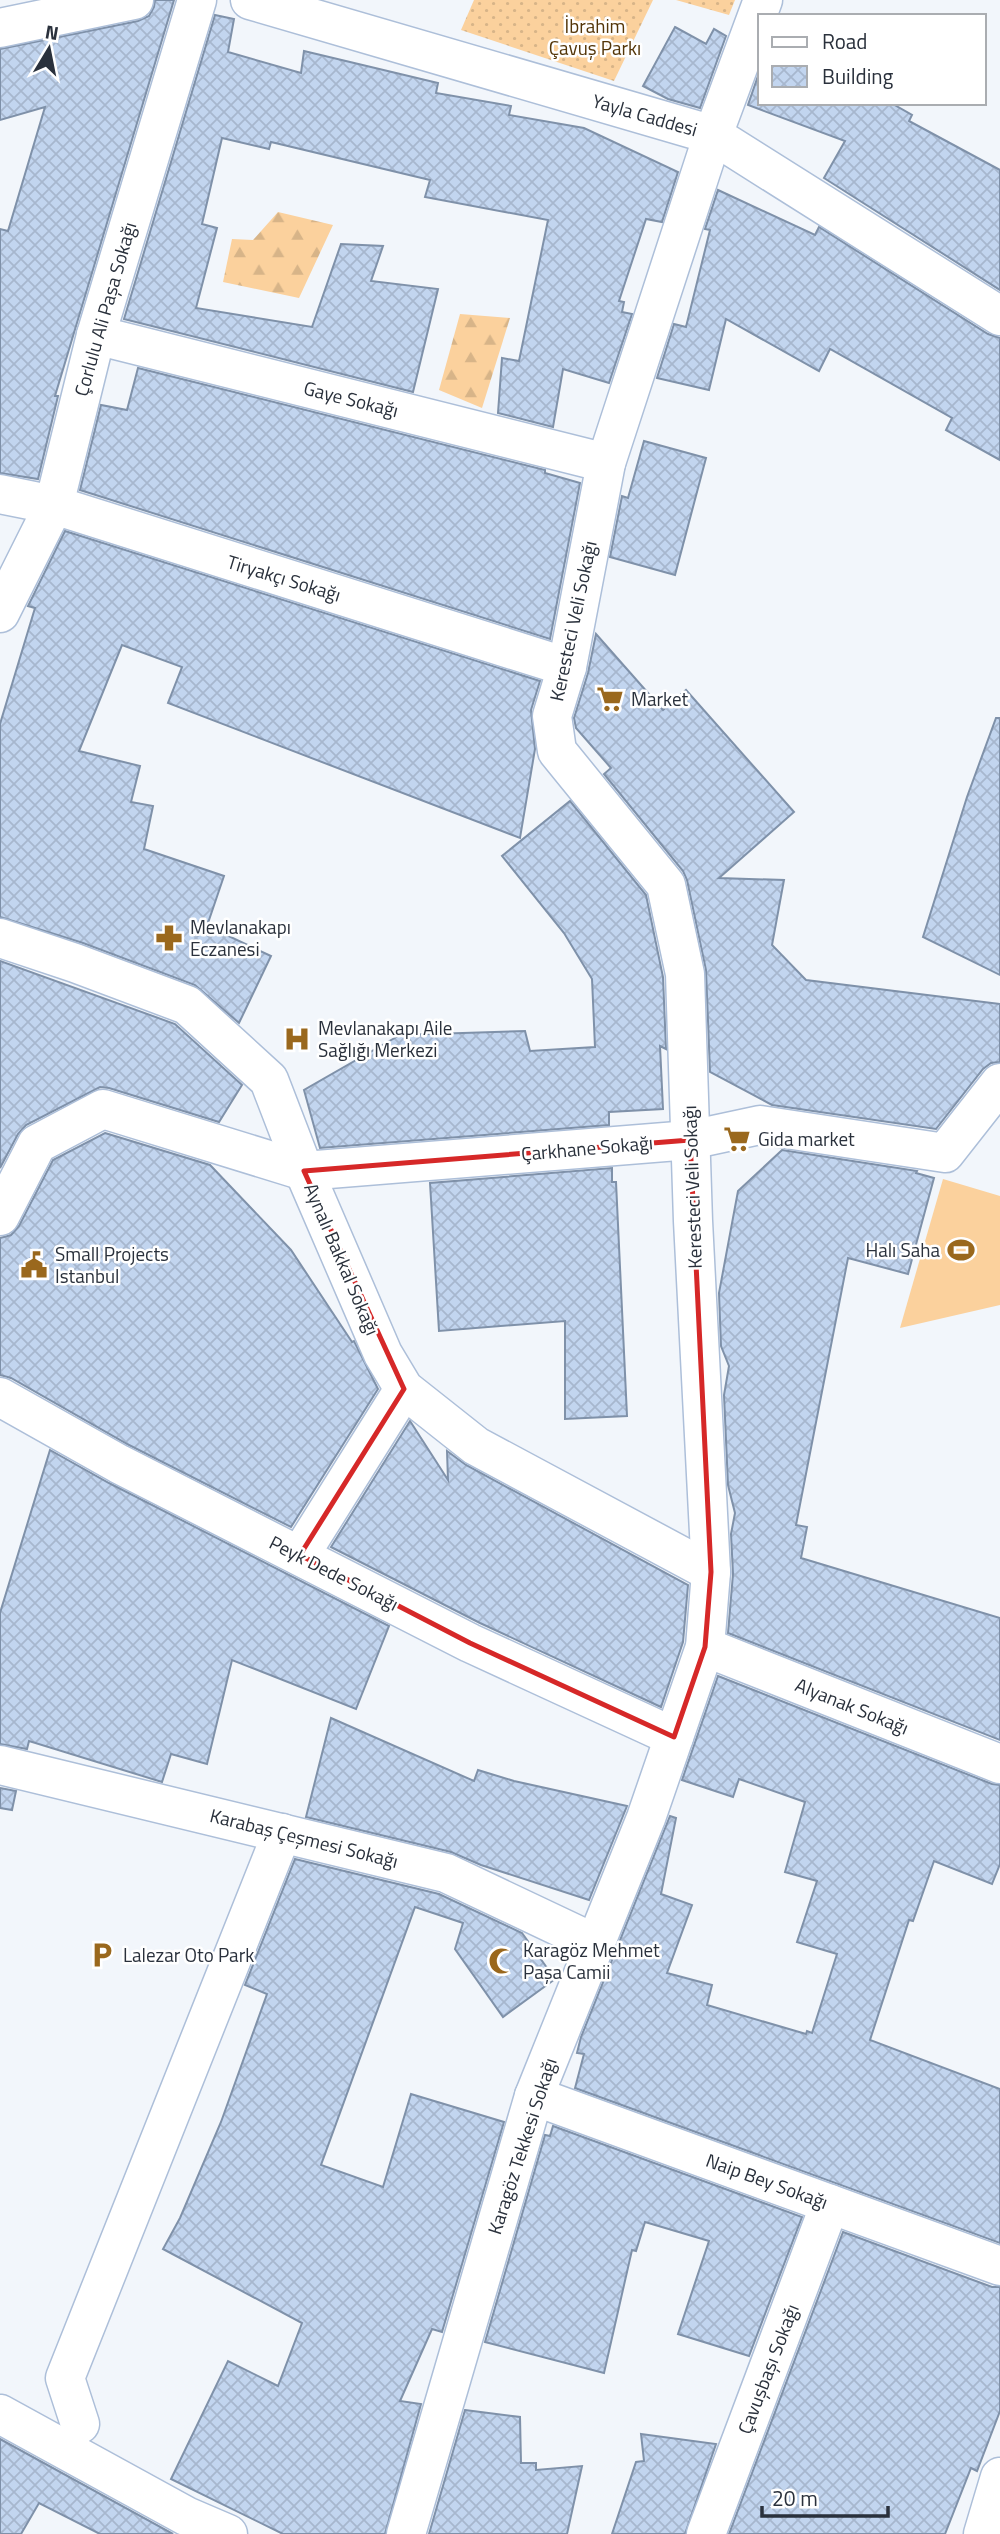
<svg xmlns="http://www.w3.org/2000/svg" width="1000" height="2534" font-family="'Titillium Web',sans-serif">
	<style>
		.grass { fill: url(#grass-dots) }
		.forest { fill: url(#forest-firs) }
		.pitch { fill: #fbd19d }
		.building { fill: url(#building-cross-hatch); stroke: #7f91a9; stroke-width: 2 }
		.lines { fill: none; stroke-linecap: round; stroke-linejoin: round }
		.minor-casing { stroke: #adbfd9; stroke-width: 41 }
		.minor { stroke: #fff; stroke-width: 38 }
		.marked { fill: none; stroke: #d62828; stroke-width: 5; stroke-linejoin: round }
		.labels { text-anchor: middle; stroke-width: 5; stroke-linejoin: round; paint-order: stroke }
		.park-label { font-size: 19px; fill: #533508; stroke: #fff }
		.street-label { font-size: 19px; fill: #2a313c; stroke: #fff }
		.poi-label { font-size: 19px; fill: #2a313c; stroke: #fff; text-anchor: start }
	</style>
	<defs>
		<pattern id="grass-dots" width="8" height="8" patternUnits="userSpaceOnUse" patternTransform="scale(1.75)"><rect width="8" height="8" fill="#fbd19d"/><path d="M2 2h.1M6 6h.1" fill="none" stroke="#d7b488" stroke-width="1.8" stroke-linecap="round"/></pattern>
		<pattern id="forest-firs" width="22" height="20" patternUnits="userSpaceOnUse" patternTransform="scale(1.75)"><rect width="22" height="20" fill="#fbd19d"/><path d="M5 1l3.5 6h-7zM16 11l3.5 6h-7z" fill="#d7b488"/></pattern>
		<pattern id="building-cross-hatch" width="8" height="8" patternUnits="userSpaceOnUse" patternTransform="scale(1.75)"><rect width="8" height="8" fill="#c2d5ef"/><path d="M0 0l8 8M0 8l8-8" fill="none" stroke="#a7b7ce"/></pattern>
	</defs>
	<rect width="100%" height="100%" fill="#f2f6fb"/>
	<g class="grass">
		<path d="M474 0H653L614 81 461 30Z"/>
		<path d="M676 0H735L729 15Z"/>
	</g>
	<g class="forest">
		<path d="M278 212 333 225 299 298 223 282 232 239 253 240Z"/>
		<path d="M460 314 510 318 482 408 439 390Z"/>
	</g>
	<path class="pitch" d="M943 1179 1000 1196V1305L900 1328Z"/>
	<g class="building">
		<path d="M155 0H174L55 396H58L38 479 0 473V229L8 231 45 107 0 120V49L138 21 149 16 154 7Z"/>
		<path d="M215 15 234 19 228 52 301 73 304 51 438 83 436 93 511 106 509 115 584 128 678 172 662 222 646 219 619 301 624 302 622 312 632 314 609 383 563 369 553 427 498 413 502 358 519 361 548 220 425 197 430 180 271 142 269 149 222 138 202 224 217 228 196 308 312 327 341 244 383 246 371 281 438 289 413 392 124 319Z"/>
		<path d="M675 27 706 44 714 29 726 36 700 108 668 99 643 86Z"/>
		<path d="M760 70V103H891L912 115 909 121 1000 170V290L824 178 845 141 748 105Z"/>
		<path d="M718 190 815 235 819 227 988 334 1000 338V460L946 430 952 418 830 349 819 371 726 319 709 390 657 378 674 324 686 327 710 230 705 229Z"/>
		<path d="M138 368 545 470V473L580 483 550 639 80 490 101 405 127 410Z"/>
		<path d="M644 441 706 458 675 575 610 557 622 496 628 498Z"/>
		<path d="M65 531 540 681 531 710 535 749 520 838 168 703 182 667 122 645 79 751 140 766 131 802 153 806 144 849 224 876 207 926 271 956 239 1023 195 985 83 943 0 917V724L35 608 28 606Z"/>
		<path d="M596 634 663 710 686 690 794 812 719 878 784 880 772 945 806 980 1000 1004V1062L991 1063 983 1069 936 1129 772 1105 710 1072 706 970 687 880 683 871 604 774 611 768 576 728 574 718 588 673Z"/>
		<path d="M996 718H1000V975L923 937 967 797Z"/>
		<path d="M570 801 646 895 663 977 666 1049 660 1046 663 1109 609 1112V1125L320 1148 304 1090 400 1035 525 1031 530 1051 595 1047 592 979 564 933 502 856Z"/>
		<path d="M0 961 175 1024 242 1085 219 1122 109 1088 100 1087 26 1125 18 1134 0 1168Z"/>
		<path d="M105 1133 210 1165 291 1250 352 1342 354 1341 378 1389 291 1527 129 1445 11 1378 0 1375V1238L11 1235 19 1226 53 1160Z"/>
		<path d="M782 1150 917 1171 916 1173 934 1178 908 1274 848 1258 796 1525 807 1527 801 1558 1000 1618V1740L728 1633 733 1574 731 1534 735 1513 728 1485 724 1395 729 1366 721 1346 719 1293 738 1191Z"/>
		<path d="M612 1168V1182H616L627 1416 565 1419V1321L439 1331 430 1183Z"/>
		<path d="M410 1421 448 1480 447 1451 466 1465 688 1585 683 1642 661 1707 480 1623 331 1547Z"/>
		<path d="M50 1450 109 1483 389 1626 356 1709 232 1660 207 1764 171 1754 162 1782 29 1741 27 1749 0 1744V1613Z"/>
		<path d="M718 1676 992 1784 1000 1785V1864L992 1884 934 1861 913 1921 909 1920 870 2040 1000 2089V2243L575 2088 584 2054 577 2053 581 2037 670 1816 676 1818 661 1894 692 1905 667 1973 712 1985 707 2005 806 2034 807 2031 812 2033 837 1954 797 1942 817 1881 785 1872 805 1802 739 1779 733 1797 682 1780Z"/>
		<path d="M331 1718 474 1781 478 1770 514 1781 627 1806 589 1900 481 1865 451 1852 306 1817Z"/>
		<path d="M0 1788 16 1791 12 1810 0 1808Z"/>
		<path d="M295 1859 439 1894 522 1933 555 1979 503 2017 455 1949 463 1923 415 1907 321 2165 383 2187 411 2094 504 2122 442 2332 432 2329 400 2401 421 2404 385 2534H283L171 2479 228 2361 278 2386 302 2323 163 2249 180 2218 221 2122 267 1994 245 1985Z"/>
		<path d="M553 2126 802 2217 749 2356 678 2334 709 2241 645 2222 636 2251 632 2250 604 2373 485 2342 545 2135 550 2136Z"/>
		<path d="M843 2232 992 2287H1000V2411L977 2471 971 2468 945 2534H729Z"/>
		<path d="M465 2410 520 2417 521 2463H536V2470L582 2466 567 2534H429Z"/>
		<path d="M641 2434 716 2444 685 2534H612L636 2462 644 2461Z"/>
		<path d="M0 2439 173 2534H100L39 2503 21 2534H0Z"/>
	</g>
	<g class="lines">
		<g class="minor-casing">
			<g id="minor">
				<path d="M250 0 713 135 1000 316"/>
				<path d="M0 28 134 0"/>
				<path d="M96 335 606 463"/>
				<path d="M0 494 54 505 567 667"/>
				<path d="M0 613 54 505 96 335 197 0"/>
				<path d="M0 938 75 963 187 1005 269 1080 304 1171 383 1354 404 1389 476 1446 711 1572"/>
				<path d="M0 1216 37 1144 103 1109 304 1171 690 1140 760 1125 945 1153 1000 1083"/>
				<path d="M0 1397 119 1464 470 1643 674 1737"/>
				<path d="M300 1555 404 1389"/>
				<path d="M705 1647 1000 1764"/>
				<path d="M0 1765 446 1873 596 1944"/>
				<path d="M534 2096 1000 2266"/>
				<path d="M0 2414 186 2516 228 2534"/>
				<path d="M80 2424 65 2378 282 1833"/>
				<path d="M406 2534 534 2096 646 1818 705 1647 711 1572 693 1221 685 974 666 885 557 751 552 716 567 667 606 463 713 135 763 0"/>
				<path d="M706 2534 830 2204"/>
				<path d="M983 2534 1000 2477"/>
			</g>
		</g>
		<use href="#minor" class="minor"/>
	</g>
	<path class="marked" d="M690 1140 711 1572 705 1647 674 1737 470 1643 300 1555 404 1389 304 1171Z"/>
	<defs>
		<g id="supermarket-bare" transform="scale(2.1)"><path d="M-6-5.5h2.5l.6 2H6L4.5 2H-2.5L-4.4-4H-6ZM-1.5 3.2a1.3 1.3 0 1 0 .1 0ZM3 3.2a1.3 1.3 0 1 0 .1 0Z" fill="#9a681d" stroke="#fff" stroke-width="2.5" paint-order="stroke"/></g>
		<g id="pharmacy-bare" transform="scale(2.1)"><path d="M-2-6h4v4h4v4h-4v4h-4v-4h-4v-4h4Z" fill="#9a681d" stroke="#fff" stroke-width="2.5" paint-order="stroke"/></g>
		<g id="hospital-bare" transform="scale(2.1)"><path d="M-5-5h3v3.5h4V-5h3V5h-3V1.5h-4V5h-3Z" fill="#9a681d" stroke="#fff" stroke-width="2.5" paint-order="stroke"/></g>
		<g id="stadium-bare" transform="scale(2.1)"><path d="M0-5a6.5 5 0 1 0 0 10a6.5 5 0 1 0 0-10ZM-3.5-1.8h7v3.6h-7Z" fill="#9a681d" stroke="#fff" stroke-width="2.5" paint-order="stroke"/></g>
		<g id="civic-bare" transform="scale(2.1)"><path d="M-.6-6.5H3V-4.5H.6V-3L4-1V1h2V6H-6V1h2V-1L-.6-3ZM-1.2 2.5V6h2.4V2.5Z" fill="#9a681d" stroke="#fff" stroke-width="2.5" paint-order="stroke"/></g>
		<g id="parking-bare" transform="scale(2.1)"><path d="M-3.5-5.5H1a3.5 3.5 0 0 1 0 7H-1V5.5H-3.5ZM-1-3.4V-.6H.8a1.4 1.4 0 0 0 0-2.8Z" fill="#9a681d" stroke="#fff" stroke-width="2.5" paint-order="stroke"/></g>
		<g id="mosque-bare" transform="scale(2.1)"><path d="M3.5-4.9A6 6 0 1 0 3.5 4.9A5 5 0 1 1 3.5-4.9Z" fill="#9a681d" stroke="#fff" stroke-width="2.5" paint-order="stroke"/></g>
	</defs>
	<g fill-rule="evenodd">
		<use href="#supermarket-bare" x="610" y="699"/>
		<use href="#pharmacy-bare" x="169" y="938"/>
		<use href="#hospital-bare" x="297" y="1039"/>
		<use href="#supermarket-bare" x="737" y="1139"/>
		<use href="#stadium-bare" x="961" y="1250"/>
		<use href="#civic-bare" x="34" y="1265"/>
		<use href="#parking-bare" x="102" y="1955"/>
		<use href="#mosque-bare" x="502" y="1961"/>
	</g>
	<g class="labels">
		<g class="park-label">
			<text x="595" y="33">İbrahim<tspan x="595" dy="22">Çavuş Parkı</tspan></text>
		</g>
		<g class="street-label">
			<text transform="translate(645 115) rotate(16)" y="7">Yayla Caddesi</text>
			<text transform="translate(105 309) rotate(-74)" y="7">Çorlulu Ali Paşa Sokağı</text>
			<text transform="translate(351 399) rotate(14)" y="7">Gaye Sokağı</text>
			<text transform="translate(284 578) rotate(17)" y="7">Tiryakçı Sokağı</text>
			<text transform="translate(573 621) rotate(-78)" y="7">Keresteci Veli Sokağı</text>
			<text transform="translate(587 1148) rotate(-5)" y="7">Çarkhane Sokağı</text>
			<text transform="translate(692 1187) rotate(-92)" y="7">Keresteci Veli Sokağı</text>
			<text transform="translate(342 1259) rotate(67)" y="7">Aynalı Bakkal Sokağı</text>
			<text transform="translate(334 1573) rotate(27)" y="7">Peyk Dede Sokağı</text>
			<text transform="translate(852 1706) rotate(22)" y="7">Alyanak Sokağı</text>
			<text transform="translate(304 1838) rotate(14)" y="7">Karabaş Çeşmesi Sokağı</text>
			<text transform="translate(522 2146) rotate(-72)" y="7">Karagöz Tekkesi Sokağı</text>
			<text transform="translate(767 2181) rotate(20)" y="7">Naip Bey Sokağı</text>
			<text transform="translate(768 2369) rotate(-69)" y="7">Çavuşbaşı Sokağı</text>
		</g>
		<g class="poi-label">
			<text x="631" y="706">Market</text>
			<text x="190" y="934">Mevlanakapı<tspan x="190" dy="22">Eczanesi</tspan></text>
			<text x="318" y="1035">Mevlanakapı Aile<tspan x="318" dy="22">Sağlığı Merkezi</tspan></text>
			<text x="758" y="1146">Gida market</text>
			<text x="940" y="1257" text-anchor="end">Halı Saha</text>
			<text x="55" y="1261">Small Projects<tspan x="55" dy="22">Istanbul</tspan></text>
			<text x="523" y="1957">Karagöz Mehmet<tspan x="523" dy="22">Paşa Camii</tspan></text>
			<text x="123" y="1962">Lalezar Oto Park</text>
		</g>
	</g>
	<rect x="758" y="14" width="228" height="91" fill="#ffffff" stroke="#aaadb1" stroke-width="2"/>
	<rect x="772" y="37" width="35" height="10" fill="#ffffff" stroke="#aaadb1" stroke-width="2"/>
	<text x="822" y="49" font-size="21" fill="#2a313c">Road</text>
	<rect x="772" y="66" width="35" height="21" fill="url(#building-cross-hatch)" stroke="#aaadb1" stroke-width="2"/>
	<text x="822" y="84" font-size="21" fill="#2a313c">Building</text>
	<g transform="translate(49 49) rotate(10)" stroke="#ffffff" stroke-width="5" paint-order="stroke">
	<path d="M0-5L12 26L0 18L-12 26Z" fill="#2a313c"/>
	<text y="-10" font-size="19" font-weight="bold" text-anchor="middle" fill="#2a313c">N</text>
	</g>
	<path d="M762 2506v10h126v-10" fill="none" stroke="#2a313c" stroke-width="3.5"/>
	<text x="772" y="2506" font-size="21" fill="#2a313c" stroke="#ffffff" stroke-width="5" paint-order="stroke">20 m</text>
</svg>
